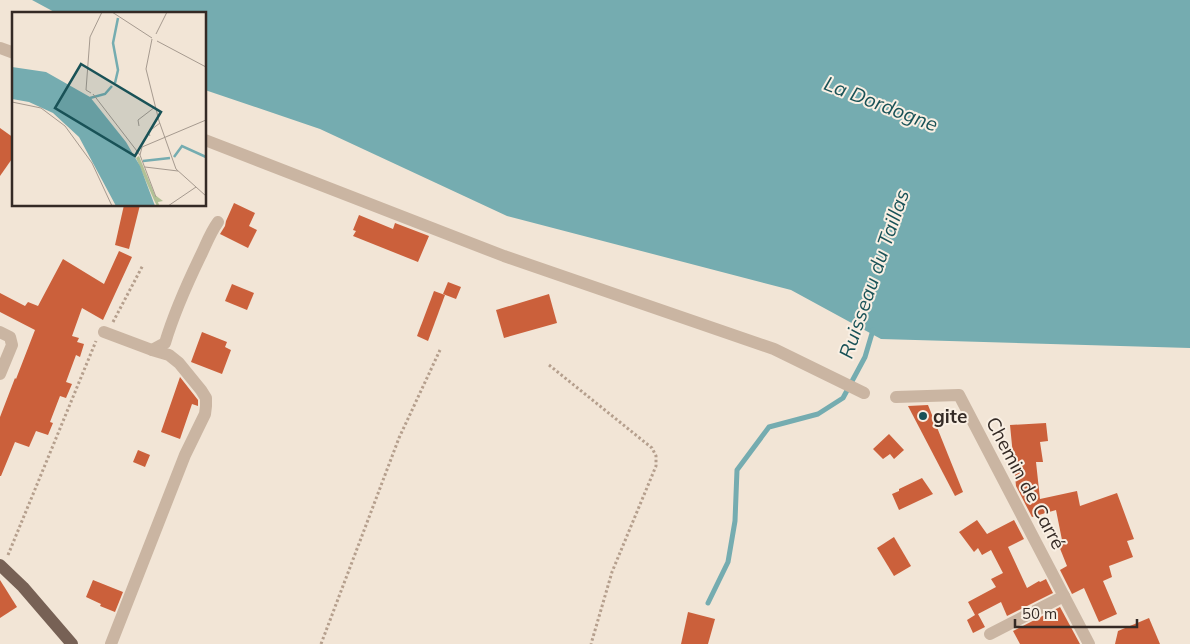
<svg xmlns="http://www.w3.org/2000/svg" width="1190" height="644" font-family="Mulish,sans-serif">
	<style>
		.water { fill: #75acb0 }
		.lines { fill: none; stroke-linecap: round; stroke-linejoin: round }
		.stream { stroke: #75acb0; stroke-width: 5 }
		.building { fill: #cb603b }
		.path { stroke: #b59f8d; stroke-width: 3; stroke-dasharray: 2.5 2.5; stroke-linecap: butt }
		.minor { stroke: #cab5a2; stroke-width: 12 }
		.major { stroke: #776155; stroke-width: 12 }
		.poi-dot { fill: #195257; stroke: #f9efe3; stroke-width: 2 }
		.labels { text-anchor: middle; stroke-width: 4; stroke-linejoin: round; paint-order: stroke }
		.poi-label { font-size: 19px; font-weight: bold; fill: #342a25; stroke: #f9efe3; text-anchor: start }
		.street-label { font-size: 19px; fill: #342a25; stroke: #f9efe3 }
		.water-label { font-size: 20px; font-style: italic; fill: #195257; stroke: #f9efe3 }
		.inset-river { fill: none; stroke: #75acb0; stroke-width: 2.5 }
		.inset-road { fill: none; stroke: #a69a8f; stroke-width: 1 }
		.view { fill: #195257; fill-opacity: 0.15; stroke: #195257; stroke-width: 2.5 }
		.inset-edge { fill: none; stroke: #342a25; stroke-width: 2.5 }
	</style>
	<rect width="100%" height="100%" fill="#f2e5d6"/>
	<path class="water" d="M32 0H1190V348L881 339 791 290 507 216 320 129 205 90V14H58Z"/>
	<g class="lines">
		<path class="stream" d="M708 603 728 562 735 521 737 470 769 427 818 414 843 398 865 357 873 330"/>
	</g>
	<g class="building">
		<path d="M0 128 14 138V156L0 176Z"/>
		<path d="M234 203 255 213 249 226 257 230 248 248 220 234 225 226 226 221Z"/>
		<path d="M124 205H140L129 249 115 245Z"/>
		<path d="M359 215 393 229 395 223 429 236 418 262 353 236 356 231 353 230Z"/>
		<path d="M119 251 132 257 103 320 82 308 72 336 79 338 77 342 84 344 80 357 76 355 66 382 72 384 66 398 60 396 50 422 53 423 48 435 36 431 29 447 15 442 1 476H0V417L15 378 16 379 35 330 0 312V293L25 306 28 302 38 306 63 259 104 284Z"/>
		<path d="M448 282 461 287 456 299 443 294Z"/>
		<path d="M232 284 254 293 247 310 225 301Z"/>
		<path d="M434 291 445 295 428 341 417 336Z"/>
		<path d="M549 294 557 323 504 338 496 310Z"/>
		<path d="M202 332 227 342 225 347 231 350 222 374 191 362Z"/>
		<path d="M180 377 198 400V406L192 404 180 439 161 432Z"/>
		<path d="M928 405 963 492 955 496 908 406Z"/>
		<path d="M1046 423 1048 441 1040 442 1043 462H1036L1040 499 1077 491 1080 506 1117 493 1134 539 1127 541 1133 557 1109 566 1112 577 1103 581 1117 614 1099 622 1084 588 1072 594 1060 570 1067 566 1059 546 1063 545 1056 510 1032 517 1016 486 1010 425Z"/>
		<path d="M889 434 904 450 894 459 890 454 883 459 873 449Z"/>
		<path d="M138 450 150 455 145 467 133 462Z"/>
		<path d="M922 478 933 494 899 510 892 494 899 491V489Z"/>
		<path d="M977 520 987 534 1014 520 1024 539 1008 547 1027 588 1039 581 1040 582 1046 579 1053 593 1007 616 1001 602 978 614 985 627 973 633 967 620 975 615 968 602 996 587 991 579 1003 573 991 550 982 555 978 548 974 552 959 532Z"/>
		<path d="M894 537 911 566 894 576 877 548Z"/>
		<path d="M0 580 17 607 0 618Z"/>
		<path d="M93 580 123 592 115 612 100 606 101 604 86 597Z"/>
		<path d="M1060 607 1080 644H1020L1013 631Z"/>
		<path d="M688 612 715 619 708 644H681Z"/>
		<path d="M1149 618 1160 644H1115L1118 631Z"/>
	</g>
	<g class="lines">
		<g class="path">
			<path d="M113 322 143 265"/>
			<path d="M549 365 652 448 656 456V466L612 572 591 644"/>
			<path d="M8 555 96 341"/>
			<path d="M321 644 399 438 440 350"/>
		</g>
		<g class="minor">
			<path d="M0 48 14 53"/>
			<path d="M205 140 504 256 774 349 864 393"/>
			<path d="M0 332 10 337 12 345 0 374"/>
			<path d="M104 332 152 350 165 343C174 313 187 284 200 257 206 245 210 233 218 222"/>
			<path d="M896 397 959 395 1089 644"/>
			<path d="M990 634 1064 596"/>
			<path d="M111 644 185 455 205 414 206 406V398L201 390 179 363 169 355 152 350"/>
		</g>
		<path class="major" d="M0 565 23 587 72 644"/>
	</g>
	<circle class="poi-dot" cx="923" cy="416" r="5"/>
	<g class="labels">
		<g class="poi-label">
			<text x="933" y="423">gite</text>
		</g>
		<g class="street-label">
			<text transform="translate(1026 483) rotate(62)" y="7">Chemin de Carré</text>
		</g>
		<g class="water-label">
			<text transform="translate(881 104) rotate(21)" y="7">La Dordogne</text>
			<text transform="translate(874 274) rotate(-71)" y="7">Ruisseau du Taillas</text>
		</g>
	</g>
	<g transform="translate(12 12)">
		<rect width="194" height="194" fill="#f2e5d6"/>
		<path d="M127 144 143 183 151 189 146 190 147 193 150 194H145L142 188 124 146Z" fill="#b2c196"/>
		<path d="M0 55 34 60 78 85 114 130 128 154 143 194H104L67 125 41 101 17 90 0 87Z" fill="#75acb0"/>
		<path class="inset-river" d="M103 71 106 58 101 31 106 6M78 86 93 82 100 74M162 145 170 134 194 145M131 149 158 146"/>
		<path class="inset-road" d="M100 0 140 26M144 22 155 0M140 27 134 57 147 109 164 157 194 184M145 29 194 55M79 81 74 78 78 25 90 0M81 82 128 143 144 185M0 90 29 96 53 114 80 151 100 194M127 114 126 108 143 95M138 124 136 120 148 111M128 143 130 135 194 108M133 155 166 159M156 194 184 175"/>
		<path class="view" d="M69 52 149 100 123 144 43 96Z"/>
		<rect width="194" height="194" class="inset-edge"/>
	</g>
	<path d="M1015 619v8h122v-8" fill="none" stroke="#342a25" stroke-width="2.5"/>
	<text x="1022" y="619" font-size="15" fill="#342a25" stroke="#f9efe3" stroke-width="4" paint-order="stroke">50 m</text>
</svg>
